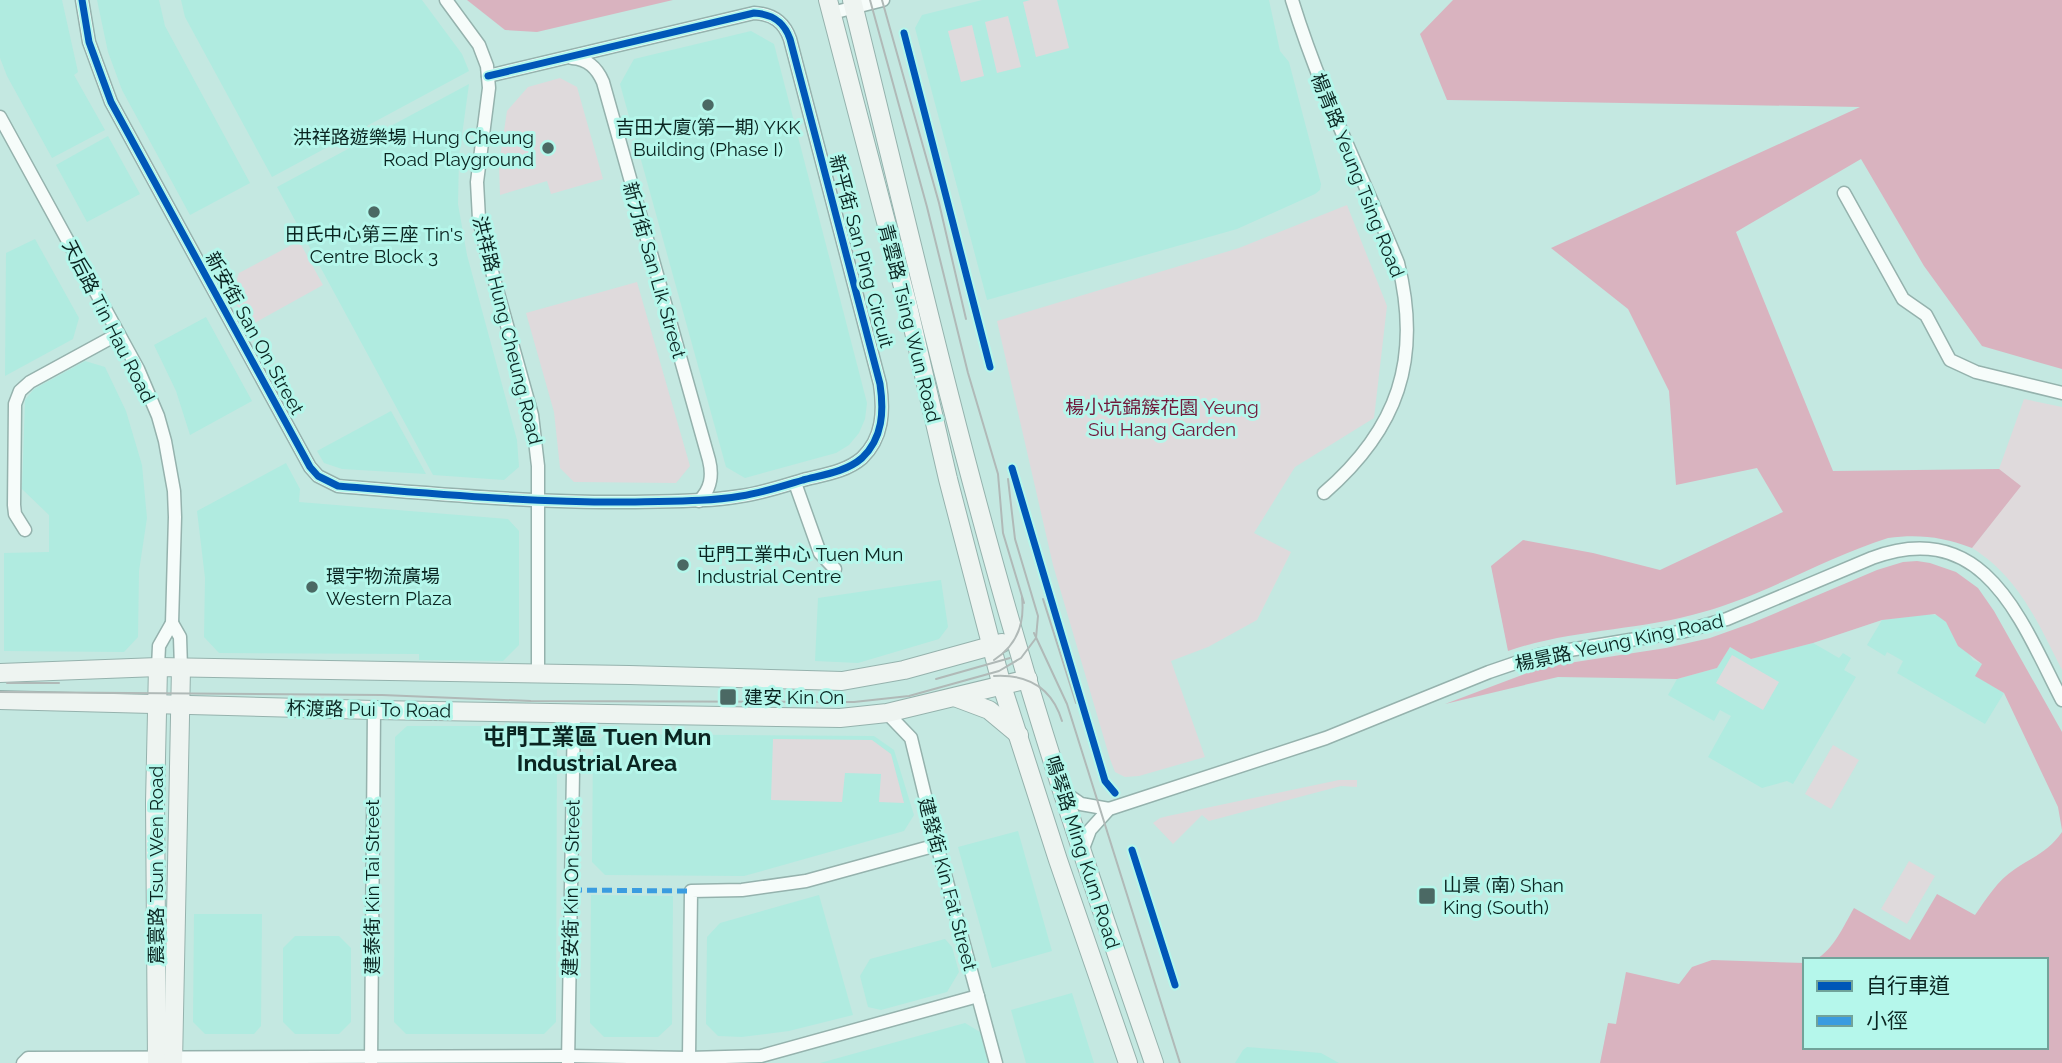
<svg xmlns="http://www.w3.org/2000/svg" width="2062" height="1063" font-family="Raleway,'Noto Sans TC',sans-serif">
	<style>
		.built { fill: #b0ebe0 }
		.green { fill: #dfdadc }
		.forest { fill: #d9b3bf }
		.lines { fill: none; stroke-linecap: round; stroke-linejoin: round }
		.minor-casing { stroke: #95b2ad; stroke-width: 15 }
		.secondary-casing { stroke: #95b2ad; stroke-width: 20 }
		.minor { stroke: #f6fcfa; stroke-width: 12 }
		.secondary { stroke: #eef4f1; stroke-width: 18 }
		.tram { stroke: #b0b9b7; stroke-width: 2 }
		.quiet { stroke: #3a9ce0; stroke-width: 5; stroke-dasharray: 10 5; stroke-linecap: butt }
		.cycleway-casing { stroke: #b5f7eb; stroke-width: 11 }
		.cycleway { stroke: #0057b8; stroke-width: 7 }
		.poi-dot { fill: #4b6964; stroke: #b5f7eb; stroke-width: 2.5 }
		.labels { text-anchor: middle; stroke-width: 6; stroke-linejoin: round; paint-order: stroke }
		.poi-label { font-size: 19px; fill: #0a2521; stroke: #b5f7eb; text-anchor: start }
		.street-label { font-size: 19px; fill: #0a2521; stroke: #b5f7eb }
		.park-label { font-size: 19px; fill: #71193b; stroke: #b5f7eb }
		.quarter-label { font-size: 23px; font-weight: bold; fill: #0a2521; stroke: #b5f7eb }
	</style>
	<rect width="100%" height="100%" fill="#c4e8e1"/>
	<g class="built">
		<path d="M0 0H62L78 72 74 75 105 130 52 158 7 76 0 58Z"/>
		<path d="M97 0H159L165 26 250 183 190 215 122 90 108 52Z"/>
		<path d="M181 0H422L462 54 469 71 272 177 185 17Z"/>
		<path d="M982 0H1269L1280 51 1289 62 1321 184 1320 190 1315 194 1237 229 987 300 915 28 922 15Z"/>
		<path d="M751 31 774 44 867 403 865 419 859 433 849 445 836 453 745 478 726 467 620 84 634 59Z"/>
		<path d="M469 84 459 157 458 204 467 255 517 440 519 467 504 480 433 475 277 187Z"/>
		<path d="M108 136 140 194 87 222 56 165Z"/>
		<path d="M35 239 79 318 73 339 5 376 6 253Z"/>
		<path d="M206 317 252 401 190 435 176 391 154 345Z"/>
		<path d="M85 361 105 367 126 411 142 465 147 518 139 571 138 637 124 652 4 651V553L49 552V515L22 489 25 400 34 389Z"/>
		<path d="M391 411 426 474 342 469 324 463 317 451Z"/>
		<path d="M286 463 300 489 299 502 508 519 519 531V645L503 661 419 660V654L219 653 204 637 205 578 197 511Z"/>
		<path d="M941 580 948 627 939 639 858 663 815 661 818 598Z"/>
		<path d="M1928 614 1942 616 1973 660 1982 664 1976 676 2004 693 1985 724 1897 673 1903 661 1887 652 1885 656 1867 645 1882 620Z"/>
		<path d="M1813 643 1839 658 1843 653 1851 658 1844 670 1856 677 1793 784 1787 781 1762 788 1708 757 1731 716 1720 710 1714 721 1668 695 1677 679 1717 668 1730 647 1751 659Z"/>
		<path d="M407 726H545L557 737 556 1022 544 1034H406L394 1022 395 737Z"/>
		<path d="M606 734 874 736 894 750 914 815 904 831 744 876 605 875 592 862 593 745Z"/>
		<path d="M1018 831 1052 951 992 968 958 847Z"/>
		<path d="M591 895 673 896 672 1024 658 1037H604L590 1023Z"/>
		<path d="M819 895 853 1015 789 1031 742 1037 718 1036 706 1024 707 937 720 923Z"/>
		<path d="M194 914H262L261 1026 254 1034H205L193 1022Z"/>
		<path d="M295 936H339L351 948V1022L339 1034H295L283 1022V948Z"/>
		<path d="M945 939 952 947 959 972 947 992 881 1010 868 1007 860 976 870 959Z"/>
		<path d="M1072 993 1094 1063H1026L1011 1010Z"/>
		<path d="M965 1023 980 1032 988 1063H820Z"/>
		<path d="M1247 1047 1321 1053 1339 1063H1235L1243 1050Z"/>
	</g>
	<g class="green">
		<path d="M1030 0H1057L1069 48 1036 57 1023 2Z"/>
		<path d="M1008 16 1021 67 997 73 985 22Z"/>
		<path d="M972 25 984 76 961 82 948 31Z"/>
		<path d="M560 78 577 87 603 179 551 194 547 181 500 195 499 164 507 111 528 87Z"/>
		<path d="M1347 205 1387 306 1374 418 1295 467 1254 533 1291 552 1257 620 1208 647 1171 661 1205 757 1139 776 1125 777 1115 772 1110 759 1053 565 997 321 1239 248Z"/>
		<path d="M299 241 323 285 249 326 232 296 239 273Z"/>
		<path d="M637 282 690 466 676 483 574 482 560 468 554 412 526 313Z"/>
		<path d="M2024 399 2062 407V670C2038 623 2019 577 1972 548L2020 486 1999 469Z"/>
		<path d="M1732 655 1779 682 1763 710 1716 683Z"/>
		<path d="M773 739 872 740 891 754 904 803 879 802 881 774 845 773 842 802 771 800Z"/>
		<path d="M1833 745 1859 760 1831 809 1805 794Z"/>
		<path d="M1339 780H1357V787L1341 786 1209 821 1202 815 1173 844 1153 823 1160 818 1168 816Z"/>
		<path d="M1909 861 1935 876 1907 924 1881 909Z"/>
	</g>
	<g class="forest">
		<path d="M467 0H673L537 32 505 30Z"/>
		<path d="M1453 0H2062V369L1982 346 1924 266 1861 159 1736 232 1833 471 1999 469 2021 486 1972 548C1943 537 1919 534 1888 538 1825 558 1767 594 1703 612 1639 631 1571 629 1508 651L1491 566 1523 540 1593 553 1660 570 1783 512 1757 468 1676 485 1669 391 1628 309 1551 248 1860 107 1447 100 1420 34Z"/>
		<path d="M1917 561 1930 563 1956 572 1978 588 1994 611 2062 732V830L2058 807 2004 693 1975 676 1982 664 1958 646 1946 622 1935 614 1882 620 1813 643 1751 659 1730 647 1717 668 1677 679 1558 677 1445 704 1543 667 1666 648 1710 638 1752 623 1877 570 1903 562Z"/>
		<path d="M2062 832V1063H1600L1608 1023 1616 1024 1626 972 1679 984 1692 967 1712 960 1805 963V1047H2046V960H1815C1834 949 1843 927 1854 908L1910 940 1937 894 1975 915C1987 898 1997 881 2015 869 2033 857 2049 851 2062 832Z"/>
	</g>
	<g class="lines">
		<g class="minor-casing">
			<g id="minor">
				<path d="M82 0 89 42 111 102 310 467 318 476 338 486C437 494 536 503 635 502 670 501 706 502 741 496 762 493 783 486 803 480 822 475 846 472 862 458 883 438 884 411 880 384L790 39C784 22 773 14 754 13L488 76"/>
				<path d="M446 0 479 45 487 66 489 88 477 182 479 219 486 250 532 415 538 466V674"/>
				<path d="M1292 0C1320 91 1362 175 1398 263 1422 359 1398 429 1324 493"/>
				<path d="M832 13 883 0"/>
				<path d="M572 58C588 59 597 68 603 82L709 460C713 476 711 489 699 501"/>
				<path d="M0 117 138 369 158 416 165 441 174 491 175 517 172 623 159 646 158 667"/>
				<path d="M1844 193 1903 299 1926 315 1950 360 1976 372 2062 393"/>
				<path d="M795 483 820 553 835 569"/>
				<path d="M25 530 15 514 14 505 15 404 20 391 30 382 118 334"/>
				<path d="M172 623 180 637 181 668"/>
				<path d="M887 713 911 738 937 845 996 1063"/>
				<path d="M1062 791 1081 804 1109 809"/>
				<path d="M1082 851 1090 830 1109 809 1326 738 1489 672 1539 655 1685 631 1727 619 1872 558C1985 516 2021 621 2062 700"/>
				<path d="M689 1058 691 891 742 890 806 881 937 845"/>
				<path d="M23 1063 28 1058 568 1056 689 1058 761 1056 978 996"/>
				<path d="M371 1063 374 710"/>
				<path d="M568 1063 574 713"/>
			</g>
		</g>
		<g class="secondary-casing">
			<g id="secondary">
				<path d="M828 0 908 306 948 479 1002 686 1058 860 1128 1063"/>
				<path d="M852 0C905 214 954 429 1016 641 1057 783 1106 923 1154 1063"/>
				<path d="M0 673 158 667 629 675 842 681 904 670 1002 643"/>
				<path d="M957 698 989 710 1019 735"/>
				<path d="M0 700 374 710 840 718 887 713 1028 679"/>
				<path d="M157 1063 155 803 158 667"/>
				<path d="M173 1063 181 668"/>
			</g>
		</g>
		<use href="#minor" class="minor"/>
		<use href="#secondary" class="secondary"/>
		<g class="tram">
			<path d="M870 0 927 207 968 373 998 474 1003 533 1024 603"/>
			<path d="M882 0 939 203 966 319"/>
			<path d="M1043 599 1076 703"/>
			<path d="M1034 633 1067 704 1180 1063"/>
			<path d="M994 660C1016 646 1025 624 1022 597"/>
			<path d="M994 676C1028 674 1052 688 1062 721"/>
			<path d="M936 679 1010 658"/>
			<path d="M7 683H59"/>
			<path d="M0 692 382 695 531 701 854 702 909 696 999 671 1021 658 1036 638 1038 616 1015 539 1008 479"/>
		</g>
		<path class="quiet" d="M572 890 691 891"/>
		<g class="cycleway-casing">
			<g id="cycleway">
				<path d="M82 0 89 42 111 102 310 467 318 476 338 486C437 494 536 503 635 502 670 501 706 502 741 496 762 493 783 486 803 480 822 475 846 472 862 458 883 438 884 411 880 384L790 39C784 22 773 14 754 13L488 76"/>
				<path d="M904 33 990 367"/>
				<path d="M1012 468 1105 781 1115 793"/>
				<path d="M1132 850 1175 985"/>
			</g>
		</g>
		<use href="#cycleway" class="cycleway"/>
	</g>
	<g class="poi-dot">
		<circle cx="708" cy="105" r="7"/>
		<circle cx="548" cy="148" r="7"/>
		<circle cx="374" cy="212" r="7"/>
		<circle cx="683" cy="565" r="7"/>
		<circle cx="312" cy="587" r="7"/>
		<rect x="719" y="688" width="18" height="18" rx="3.5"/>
		<rect x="1418" y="887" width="18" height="18" rx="3.5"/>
	</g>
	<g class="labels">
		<g class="poi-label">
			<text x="708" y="134" text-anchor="middle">吉田大廈(第一期) YKK<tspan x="708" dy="22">Building (Phase I)</tspan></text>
			<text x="534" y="144" text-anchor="end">洪祥路遊樂場 Hung Cheung<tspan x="534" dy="22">Road Playground</tspan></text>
			<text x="374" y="241" text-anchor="middle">田氏中心第三座 Tin's<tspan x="374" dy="22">Centre Block 3</tspan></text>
			<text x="697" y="561">屯門工業中心 Tuen Mun<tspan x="697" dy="22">Industrial Centre</tspan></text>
			<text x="326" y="583">環宇物流廣場<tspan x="326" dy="22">Western Plaza</tspan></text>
			<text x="744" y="704">建安 Kin On</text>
			<text x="1443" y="892">山景 (南) Shan<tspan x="1443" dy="22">King (South)</tspan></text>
		</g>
		<g class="street-label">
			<text transform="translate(1358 175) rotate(68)" y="7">楊青路 Yeung Tsing Road</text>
			<text transform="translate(862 251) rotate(75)" y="7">新平街 San Ping Circuit</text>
			<text transform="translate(655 270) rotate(74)" y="7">新力街 San Lik Street</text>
			<text transform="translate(109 321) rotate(63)" y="7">天后路 Tin Hau Road</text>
			<text transform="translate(910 323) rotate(76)" y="7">青雲路 Tsing Wun Road</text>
			<text transform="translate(508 330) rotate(76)" y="7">洪祥路 Hung Cheung Road</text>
			<text transform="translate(255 333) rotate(61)" y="7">新安街 San On Street</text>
			<text transform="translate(1619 642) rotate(-12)" y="7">楊景路 Yeung King Road</text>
			<text transform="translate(369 709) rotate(1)" y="7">杯渡路 Pui To Road</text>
			<text transform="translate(1083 852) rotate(72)" y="7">鳴琴路 Ming Kum Road</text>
			<text transform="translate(156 865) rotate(-90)" y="7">震寰路 Tsun Wen Road</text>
			<text transform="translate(948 884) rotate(75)" y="7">建發街 Kin Fat Street</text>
			<text transform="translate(372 887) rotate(-90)" y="7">建泰街 Kin Tai Street</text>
			<text transform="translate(571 888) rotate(-89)" y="7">建安街 Kin On Street</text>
		</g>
		<g class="park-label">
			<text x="1162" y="414">楊小坑錦簇花園 Yeung<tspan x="1162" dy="22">Siu Hang Garden</tspan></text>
		</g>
		<g class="quarter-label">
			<text x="597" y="745">屯門工業區 Tuen Mun<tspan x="597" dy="26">Industrial Area</tspan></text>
		</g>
	</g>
	<rect x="1803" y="958" width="245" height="91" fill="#b5f7eb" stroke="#71a39a" stroke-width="2"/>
	<rect x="1817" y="981" width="35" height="10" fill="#0057b8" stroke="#71a39a" stroke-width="2"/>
	<text x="1866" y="993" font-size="21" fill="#0a2521">自行車道</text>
	<rect x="1817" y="1016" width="35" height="10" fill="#3a9ce0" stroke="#71a39a" stroke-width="2"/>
	<text x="1866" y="1028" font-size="21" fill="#0a2521">小徑</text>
</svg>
